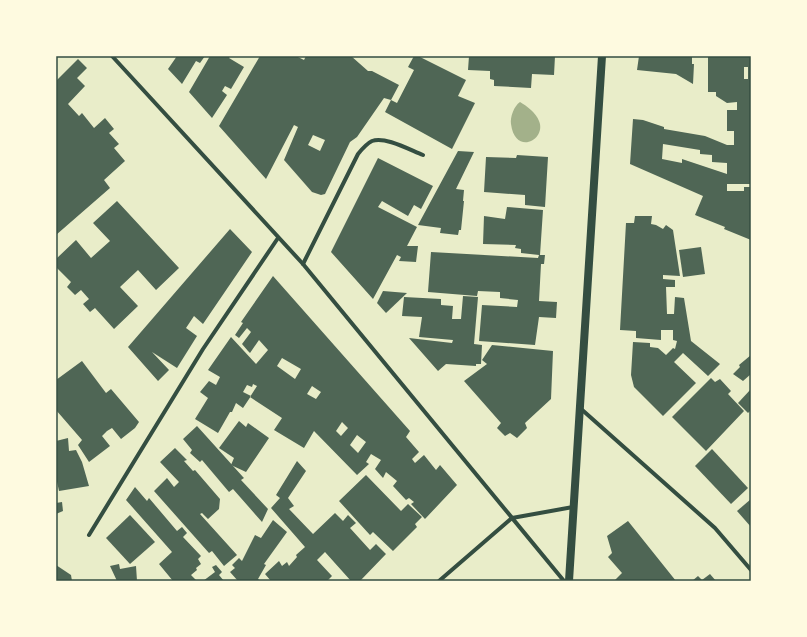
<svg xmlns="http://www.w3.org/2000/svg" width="807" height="637" font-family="'Varela Round',sans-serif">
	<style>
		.water { fill: #a3b18a }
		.building { fill: #4f6655; fill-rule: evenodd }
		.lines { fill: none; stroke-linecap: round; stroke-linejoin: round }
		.minor { stroke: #344e41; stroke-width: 4 }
		.secondary { stroke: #344e41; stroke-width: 8 }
		.neatline { fill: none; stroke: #344e41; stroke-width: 1.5 }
	</style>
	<rect width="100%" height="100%" fill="#e9edc9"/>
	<path class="water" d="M520 102C527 106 536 113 539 121 547 140 515 156 511 124 510 117 514 106 520 102Z"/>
	<g class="building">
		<path d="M177 56H205L200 63 196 61 182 84 168 69Z"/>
		<path d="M210 56H230L229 58 244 67 231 89 225 86 222 91 227 95 212 118 189 92Z"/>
		<path d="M260 56H296L304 60 306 56H351L368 71H372L399 85 391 100 384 98 357 137 350 142 325 194 321 195 312 192 284 160 298 127 294 125 266 179 219 126ZM313 135 325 140 320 151 308 145Z"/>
		<path d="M414 56H418L466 80 458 96 475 103 452 149 385 112 391 100 397 103 414 70 408 67Z"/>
		<path d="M469 56H555L554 75 532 74 531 88 494 86V80L490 79V71L468 70Z"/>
		<path d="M639 56H692V64H694L693 84 676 74 637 70Z"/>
		<path d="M708 56H751V175H750V184H727V191H744V187H751V240L724 229 725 227 695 215 703 196 630 164 633 119 643 120 664 127V129L705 136 727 145H734V131H727V110H737V102L727 103 716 96V92H708ZM744 67H748V79H744ZM663 144 700 150V154L712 155V162L727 163V174L682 159V163L662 159Z"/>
		<path d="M78 59 87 68 77 78 85 86 68 104 79 116 82 113 94 128 105 118 114 129 109 133 119 144 114 148 125 161 104 180 110 188 56 235V81Z"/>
		<path d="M458 151 474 152 456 189 464 190 463 201H464L461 230H459L458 235 440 233 441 228 418 225Z"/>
		<path d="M517 155 548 157 545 207 525 205V195L484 192 486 157 516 158Z"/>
		<path d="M378 158 433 186 421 209 414 205 408 216 382 201 378 207 417 227 407 246H418L416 262 399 261 401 257 397 255 373 299 331 252Z"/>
		<path d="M117 201 179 268 156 290 138 270 120 287 138 306 114 329 95 308 90 312 83 304 89 299 81 290 75 295 67 287 71 282 56 267V259L76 240 91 258 110 241 93 223Z"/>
		<path d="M507 207 543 210 540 255H545L544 264H541L539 301 557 302 556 318 539 317 535 345 479 341 482 305 517 307 518 300 500 298V292L478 291 477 296 428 292 431 252 538 258 539 255 521 253V249L515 248 516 245 483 244 484 216 505 219Z"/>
		<path d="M635 216H652L651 224 656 225 663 229 666 225 673 230 680 276 663 275V279L675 280V287H666L667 314H674L675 297 684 298 691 341 720 364 708 376 683 353 674 362 696 383 663 416 634 387 631 375 633 342 650 343V347L658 348 666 355 673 348 675 349 677 341 673 340V330H661V340L636 338V331L620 330 626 223H634Z"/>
		<path d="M230 229 252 252 203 324 194 316 186 328 197 336 177 368 152 352 169 370 158 381 128 347Z"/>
		<path d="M701 247 705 274 683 277 679 250Z"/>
		<path d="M273 276 410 431 406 437 419 452 412 459 415 463 424 455 436 470 440 465 457 485 425 519 411 504 414 502 409 498 406 500 393 486 397 481 386 472 383 478 375 469 381 460 371 454 366 462 369 464 357 475 314 431 304 448 274 430 282 418 250 397 257 386 253 384 252 387 247 385 243 392 251 396 243 408 236 403 232 412H230L218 433 195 419 208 398 200 392 209 381 216 385 220 377 208 370 231 337 256 364 268 350 259 340 250 353 248 351 242 344 251 332 247 328 239 338 235 335 243 323 241 322ZM282 358 301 369 295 379 277 366ZM312 386 321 392 316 399 307 394ZM342 422 348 428 341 436 336 431ZM357 435 366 442 358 453 350 445Z"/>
		<path d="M383 291 407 293 386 313 377 303Z"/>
		<path d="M463 296 478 297 474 344 482 345 481 364H476V366L446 364 438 371 409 338 452 343 453 340 419 337 422 317 402 316 404 297 441 299V305L453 306 452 319H461Z"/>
		<path d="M492 345 553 351 551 399 525 423 527 428 517 438 510 433 505 436 497 428 501 423 464 381 487 364 482 360Z"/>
		<path d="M751 355V374L743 381 733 374 740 367 739 365Z"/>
		<path d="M82 361 106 393 111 389 139 422 135 428 121 439 112 428 107 431 102 436 110 446 89 462 78 445 82 440 56 410V380Z"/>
		<path d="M711 378 715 382 720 379 731 391 728 394 744 411 706 451 672 417Z"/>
		<path d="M751 389V410L748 413 738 403Z"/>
		<path d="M239 421 246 427 248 423 269 438 246 472 231 465 234 458 219 448Z"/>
		<path d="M197 426 243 477 244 478 241 480 268 509 262 522 233 489 229 492 202 460 200 462 190 453 192 450 183 439Z"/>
		<path d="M68 438 69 451 76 450 82 462 89 486 59 491 56 477V441Z"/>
		<path d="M175 448 187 460 184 461 193 471 195 470 220 499 219 509 208 519 202 513 200 514 237 555 224 566 212 551 209 553 154 491 167 478 174 487 179 482 160 462Z"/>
		<path d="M712 449 748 488 731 504 695 466Z"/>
		<path d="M297 461 306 471 288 498 294 506 289 509 313 534 335 513 343 521 348 515 356 523 350 528 370 550 376 544 386 554 360 581H351L325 552 317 560 332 576 327 581H271L265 574 279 561 282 566 287 562 289 566 297 557 296 555 305 547 271 508 280 498 276 495Z"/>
		<path d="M366 475 401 511 408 504 422 517 415 524 417 527 393 551 373 532 370 535 339 501Z"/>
		<path d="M135 487 147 501 149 498 177 531 182 527 187 533 183 537 201 556 198 559 201 564 196 568 197 570 191 575 197 581H173L159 564 172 552 126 500Z"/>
		<path d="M751 499V527L737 511Z"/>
		<path d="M62 502 63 511 56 514V503Z"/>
		<path d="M130 515 155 542 130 564 106 538Z"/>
		<path d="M273 520 287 532 264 564 266 565 258 579 261 581H238L230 572 235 568 232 565 239 558 242 561 255 535 261 538Z"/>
		<path d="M628 521 676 581H614L622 573 608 557 612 553 607 536Z"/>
		<path d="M119 564 120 569 136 566 137 581H117L110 566Z"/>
		<path d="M56 565 71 575 72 581H56Z"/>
		<path d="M216 565 222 572 219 575 224 581H203L215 572 212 567Z"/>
		<path d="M710 574 716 581H692L698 576 702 580Z"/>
	</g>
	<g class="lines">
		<g class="minor">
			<path d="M112 56 303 264 564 581"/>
			<path d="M303 264 358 154C362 149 366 144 372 141 385 136 410 150 423 155"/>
			<path d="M580 408 715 528 751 570"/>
			<path d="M512 518 573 507"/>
			<path d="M89 535 203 349 278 238"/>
			<path d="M439 581 512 518"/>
		</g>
		<path class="secondary" d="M569 581 602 56"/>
	</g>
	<rect width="807" height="637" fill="none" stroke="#fefae0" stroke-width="114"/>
	<rect x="57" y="57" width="693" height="523" class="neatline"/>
</svg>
